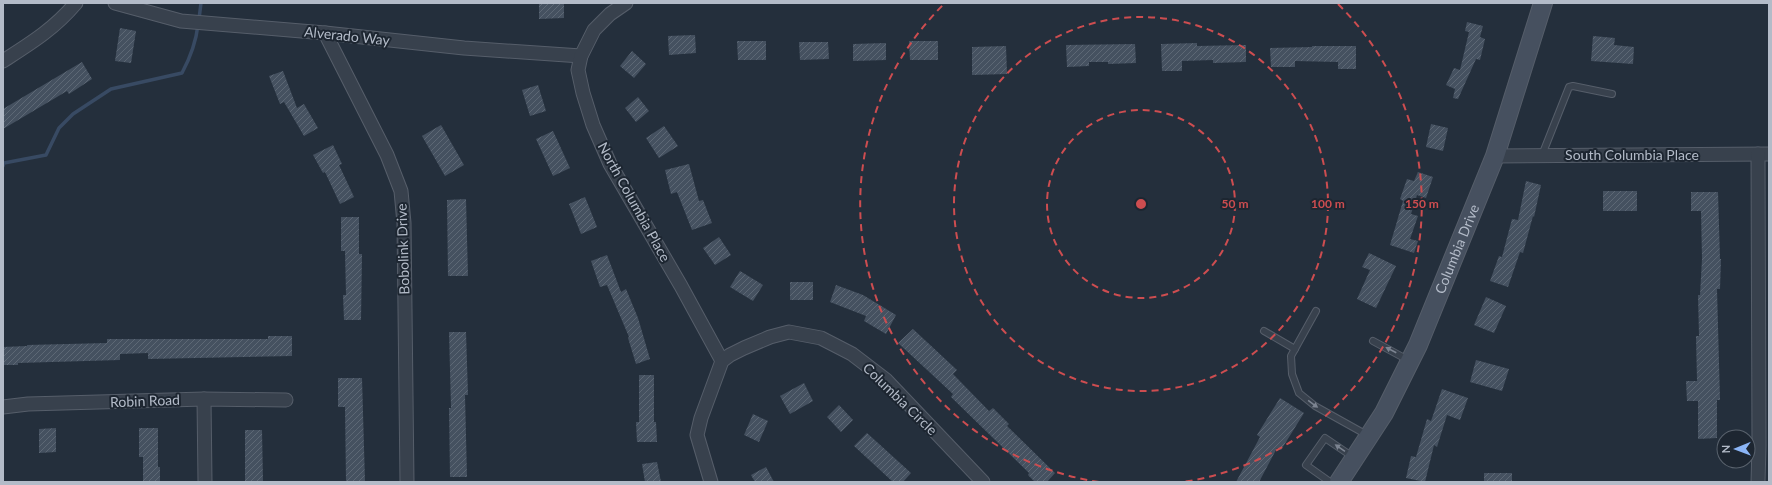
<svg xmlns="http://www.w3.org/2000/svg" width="1772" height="485" font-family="Lato,sans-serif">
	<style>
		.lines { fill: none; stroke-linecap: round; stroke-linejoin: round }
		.stream { stroke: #384a63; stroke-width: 3.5 }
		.building { fill: url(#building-hatch) }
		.service-casing { stroke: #565e6a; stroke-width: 8 }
		.minor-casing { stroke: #565e6a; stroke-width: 15 }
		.secondary-casing { stroke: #565e6a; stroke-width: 20 }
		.service { stroke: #38414d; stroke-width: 6 }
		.minor { stroke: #38414d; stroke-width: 13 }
		.secondary { stroke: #46505f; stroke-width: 18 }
		.oneway { fill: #7c8491 }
		.ring { fill: none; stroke: #cd4d50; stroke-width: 2; stroke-dasharray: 7 5 }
		.labels { text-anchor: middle; stroke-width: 4; stroke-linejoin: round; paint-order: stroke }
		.street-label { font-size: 14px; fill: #b3bbc8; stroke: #1d2631 }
		.centre { fill: #cd4d50; stroke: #1d2631; stroke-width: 2 }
		.ring-label { font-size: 12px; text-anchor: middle; font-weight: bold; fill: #cd4d50; stroke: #1d2631; stroke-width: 4; stroke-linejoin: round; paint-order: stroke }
	</style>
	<defs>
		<pattern id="building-hatch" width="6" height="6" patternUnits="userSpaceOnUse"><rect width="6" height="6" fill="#455160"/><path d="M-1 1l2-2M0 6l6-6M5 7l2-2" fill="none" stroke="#5d6875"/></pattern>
	</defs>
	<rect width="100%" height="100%" fill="#242f3c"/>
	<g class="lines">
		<g class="stream">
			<path d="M199 19 201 3"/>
			<path d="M3 166 4 163 46 155 59 128 73 114 111 89 182 73C190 58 196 42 198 25"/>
		</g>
	</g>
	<g class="building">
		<path d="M539 3H564V18L539 19Z"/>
		<path d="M1467 22 1483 26 1480 37 1485 39 1480 60 1476 59 1458 99 1453 98 1455 89 1446 85 1454 68 1460 70 1469 32 1465 31Z"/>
		<path d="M120 28 136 31 131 63 115 61Z"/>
		<path d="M695 35 696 53 669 55 668 36Z"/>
		<path d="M1593 36 1615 38 1614 45 1634 47 1633 64 1591 61Z"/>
		<path d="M737 41H766V60H738Z"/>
		<path d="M909 41H938V60H910Z"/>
		<path d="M799 42H828L829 59 800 60Z"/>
		<path d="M886 43V60L853 61V44Z"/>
		<path d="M1197 43V46L1246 45V62L1213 63V60L1182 61V71H1162L1161 44Z"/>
		<path d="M1135 44 1136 63 1108 64V62H1089V66L1067 67 1066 45Z"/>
		<path d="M1006 46 1007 74 972 75V47Z"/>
		<path d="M1312 46H1356V69H1338V62L1295 61V67H1271L1270 48 1312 47Z"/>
		<path d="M632 51 646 64 634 78 620 66Z"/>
		<path d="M82 62 92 79 69 94 67 91 3 129V109Z"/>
		<path d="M283 71 297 108 304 104 318 128 304 136 284 102 280 104 269 76Z"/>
		<path d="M538 85 546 111 530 116 522 90Z"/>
		<path d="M638 97 649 111 636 122 625 108Z"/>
		<path d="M1431 124 1448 128 1443 151 1426 147Z"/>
		<path d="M441 125 464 165 445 176 422 136Z"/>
		<path d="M664 126 678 146 659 158 646 138Z"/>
		<path d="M553 131 570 168 553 176 536 139Z"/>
		<path d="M333 145 342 164 339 165 354 197 340 204 325 172 323 173 313 155Z"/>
		<path d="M689 164 699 201 703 200 712 223 692 230 677 192 671 194 665 170Z"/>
		<path d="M1418 172 1433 177 1426 198 1417 195 1411 214 1418 216 1410 239 1418 241 1414 253 1390 245 1403 201 1400 199 1407 179 1414 181Z"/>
		<path d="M1526 181 1541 185 1534 217 1533 216 1523 253 1520 252 1508 287 1490 281 1499 256 1502 257 1512 219 1518 220Z"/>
		<rect x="1603" y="191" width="34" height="20"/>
		<path d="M1691 192H1718L1720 259H1721L1720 289H1717L1720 400H1717V438L1698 439V401H1687L1686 381H1697L1696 336H1699L1698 295H1700L1702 259 1701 211H1691Z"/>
		<path d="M585 197 597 227 581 234 569 204Z"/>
		<path d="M466 199 468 276H448L447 200Z"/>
		<path d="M341 217H359V254H362L361 320H344L343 295H346L345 251H341Z"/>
		<path d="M719 237 731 255 715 265 703 248Z"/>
		<path d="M1369 253 1396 266 1376 308 1357 299 1370 270 1362 267Z"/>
		<path d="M607 255 621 292 626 289 638 318 650 359 636 364 628 338 629 337 607 285 600 287 591 261Z"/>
		<path d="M740 271 763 285 753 301 730 287Z"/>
		<rect x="790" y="282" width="23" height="18"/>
		<path d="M836 285 863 295 896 315 886 334 864 321 866 316 830 302Z"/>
		<path d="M1486 297 1506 306 1494 333 1474 325Z"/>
		<path d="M913 329 957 370 953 374 989 411 993 408 1009 424 1007 426 1055 473 1047 482H1035L1028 475 1029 473 951 397 953 394 898 343Z"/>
		<path d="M449 332H466L468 395H465L467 477H450L449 408H451Z"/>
		<path d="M268 336H292V356L148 359V353L120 354V360L18 363V365H3V347L27 346V345L107 343V339H268Z"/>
		<path d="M1476 360 1509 369 1502 391 1470 382Z"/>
		<path d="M639 375H654V422H656L657 442H637L636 422H639Z"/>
		<path d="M338 378H362L365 482H346L345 407H338Z"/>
		<path d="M804 383 813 401 790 414 780 396Z"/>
		<path d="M1442 389 1468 398 1460 420 1447 415 1437 447 1434 445 1425 482 1406 478 1411 456 1416 457 1427 419 1431 421Z"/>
		<path d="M1280 398 1304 413 1281 450 1277 448 1259 482H1236L1260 437 1257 435Z"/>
		<path d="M839 405 853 420 841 432 827 417Z"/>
		<path d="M753 414 768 421 759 442 744 435Z"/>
		<path d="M56 428V452L39 453V429Z"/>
		<path d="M139 428H158V467H160V482H143V457H139Z"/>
		<path d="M245 430H262L263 482H245Z"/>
		<path d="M867 433 911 473 903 482H893L854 446Z"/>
		<path d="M657 462 661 482H645L642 464Z"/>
		<path d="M766 467 774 482H755L751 475Z"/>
		<rect x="1484" y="473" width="28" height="9"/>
	</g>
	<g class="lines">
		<g class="service-casing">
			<g id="service">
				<path d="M1542 155 1569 87 1573 86 1612 94"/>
				<path d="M1316 311 1291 356 1292 374 1299 393 1315 406 1367 435"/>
				<path d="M1264 331 1295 349"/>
				<path d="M1373 341 1408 360"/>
				<path d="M1330 482 1306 465 1325 438 1353 457"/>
			</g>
		</g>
		<g class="minor-casing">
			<g id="minor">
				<path d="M115 3 181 21 325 33 464 48 581 56"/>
				<path d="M626 3 610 14 594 30 581 56 578 70 583 93 593 125 610 164 681 286 722 361"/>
				<path d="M325 33 387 155 401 191 404 223 407 482"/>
				<path d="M3 61C31 43 54 29 76 3"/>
				<path d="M1495 156 1769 154"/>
				<path d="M204 399 205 482"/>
				<path d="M3 407 28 404 204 399 286 400"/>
				<path d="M711 482 697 435 701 418 722 361 730 355 744 348 770 337 789 332 821 338 852 354 886 380 983 482"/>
				<path d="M1758 482 1759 446 1758 154"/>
			</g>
		</g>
		<g class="secondary-casing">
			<g id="secondary">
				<path id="s1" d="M1339 482 1384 413 1418 345 1495 156 1543 3"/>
			</g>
		</g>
		<use href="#service" class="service"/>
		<use href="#minor" class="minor"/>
		<use href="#secondary" class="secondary"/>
	</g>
	<defs><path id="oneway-solid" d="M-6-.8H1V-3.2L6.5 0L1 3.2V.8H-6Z"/></defs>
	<g class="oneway">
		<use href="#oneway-solid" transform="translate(1391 350) rotate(-152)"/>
		<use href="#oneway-solid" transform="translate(1313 404) rotate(36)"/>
		<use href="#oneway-solid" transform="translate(1340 448) rotate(-146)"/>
	</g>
	<g class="ring">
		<circle cx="1141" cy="204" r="94"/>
		<circle cx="1141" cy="204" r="187"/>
		<path d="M1099 482A281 281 0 0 1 944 4M1338 4A281 281 0 0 1 1183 482"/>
	</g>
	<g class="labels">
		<g class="street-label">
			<text transform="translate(347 36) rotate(6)" y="5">Alverado Way</text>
			<text x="1632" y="160">South Columbia Place</text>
			<text transform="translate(634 202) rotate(61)" y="5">North Columbia Place</text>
			<text transform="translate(403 249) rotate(-92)" y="5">Bobolink Drive</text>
			<text dy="5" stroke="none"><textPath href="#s1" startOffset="262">Columbia Drive</textPath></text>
			<text transform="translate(900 399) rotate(44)" y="5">Columbia Circle</text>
			<text transform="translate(145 401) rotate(-2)" y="5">Robin Road</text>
		</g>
	</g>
	<circle cx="1141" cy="204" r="6" class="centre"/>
	<g class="ring-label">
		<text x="1235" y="208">50 m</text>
		<text x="1328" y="208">100 m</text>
		<text x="1422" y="208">150 m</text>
	</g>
	<rect width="1772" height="485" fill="none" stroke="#b3bbc8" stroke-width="8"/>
	<g transform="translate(1736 449) rotate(269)"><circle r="19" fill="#1d2631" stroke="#59626d"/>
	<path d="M0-3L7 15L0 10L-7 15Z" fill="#8bb5f6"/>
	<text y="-6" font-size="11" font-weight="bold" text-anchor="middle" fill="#b3bbc8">N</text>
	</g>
</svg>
